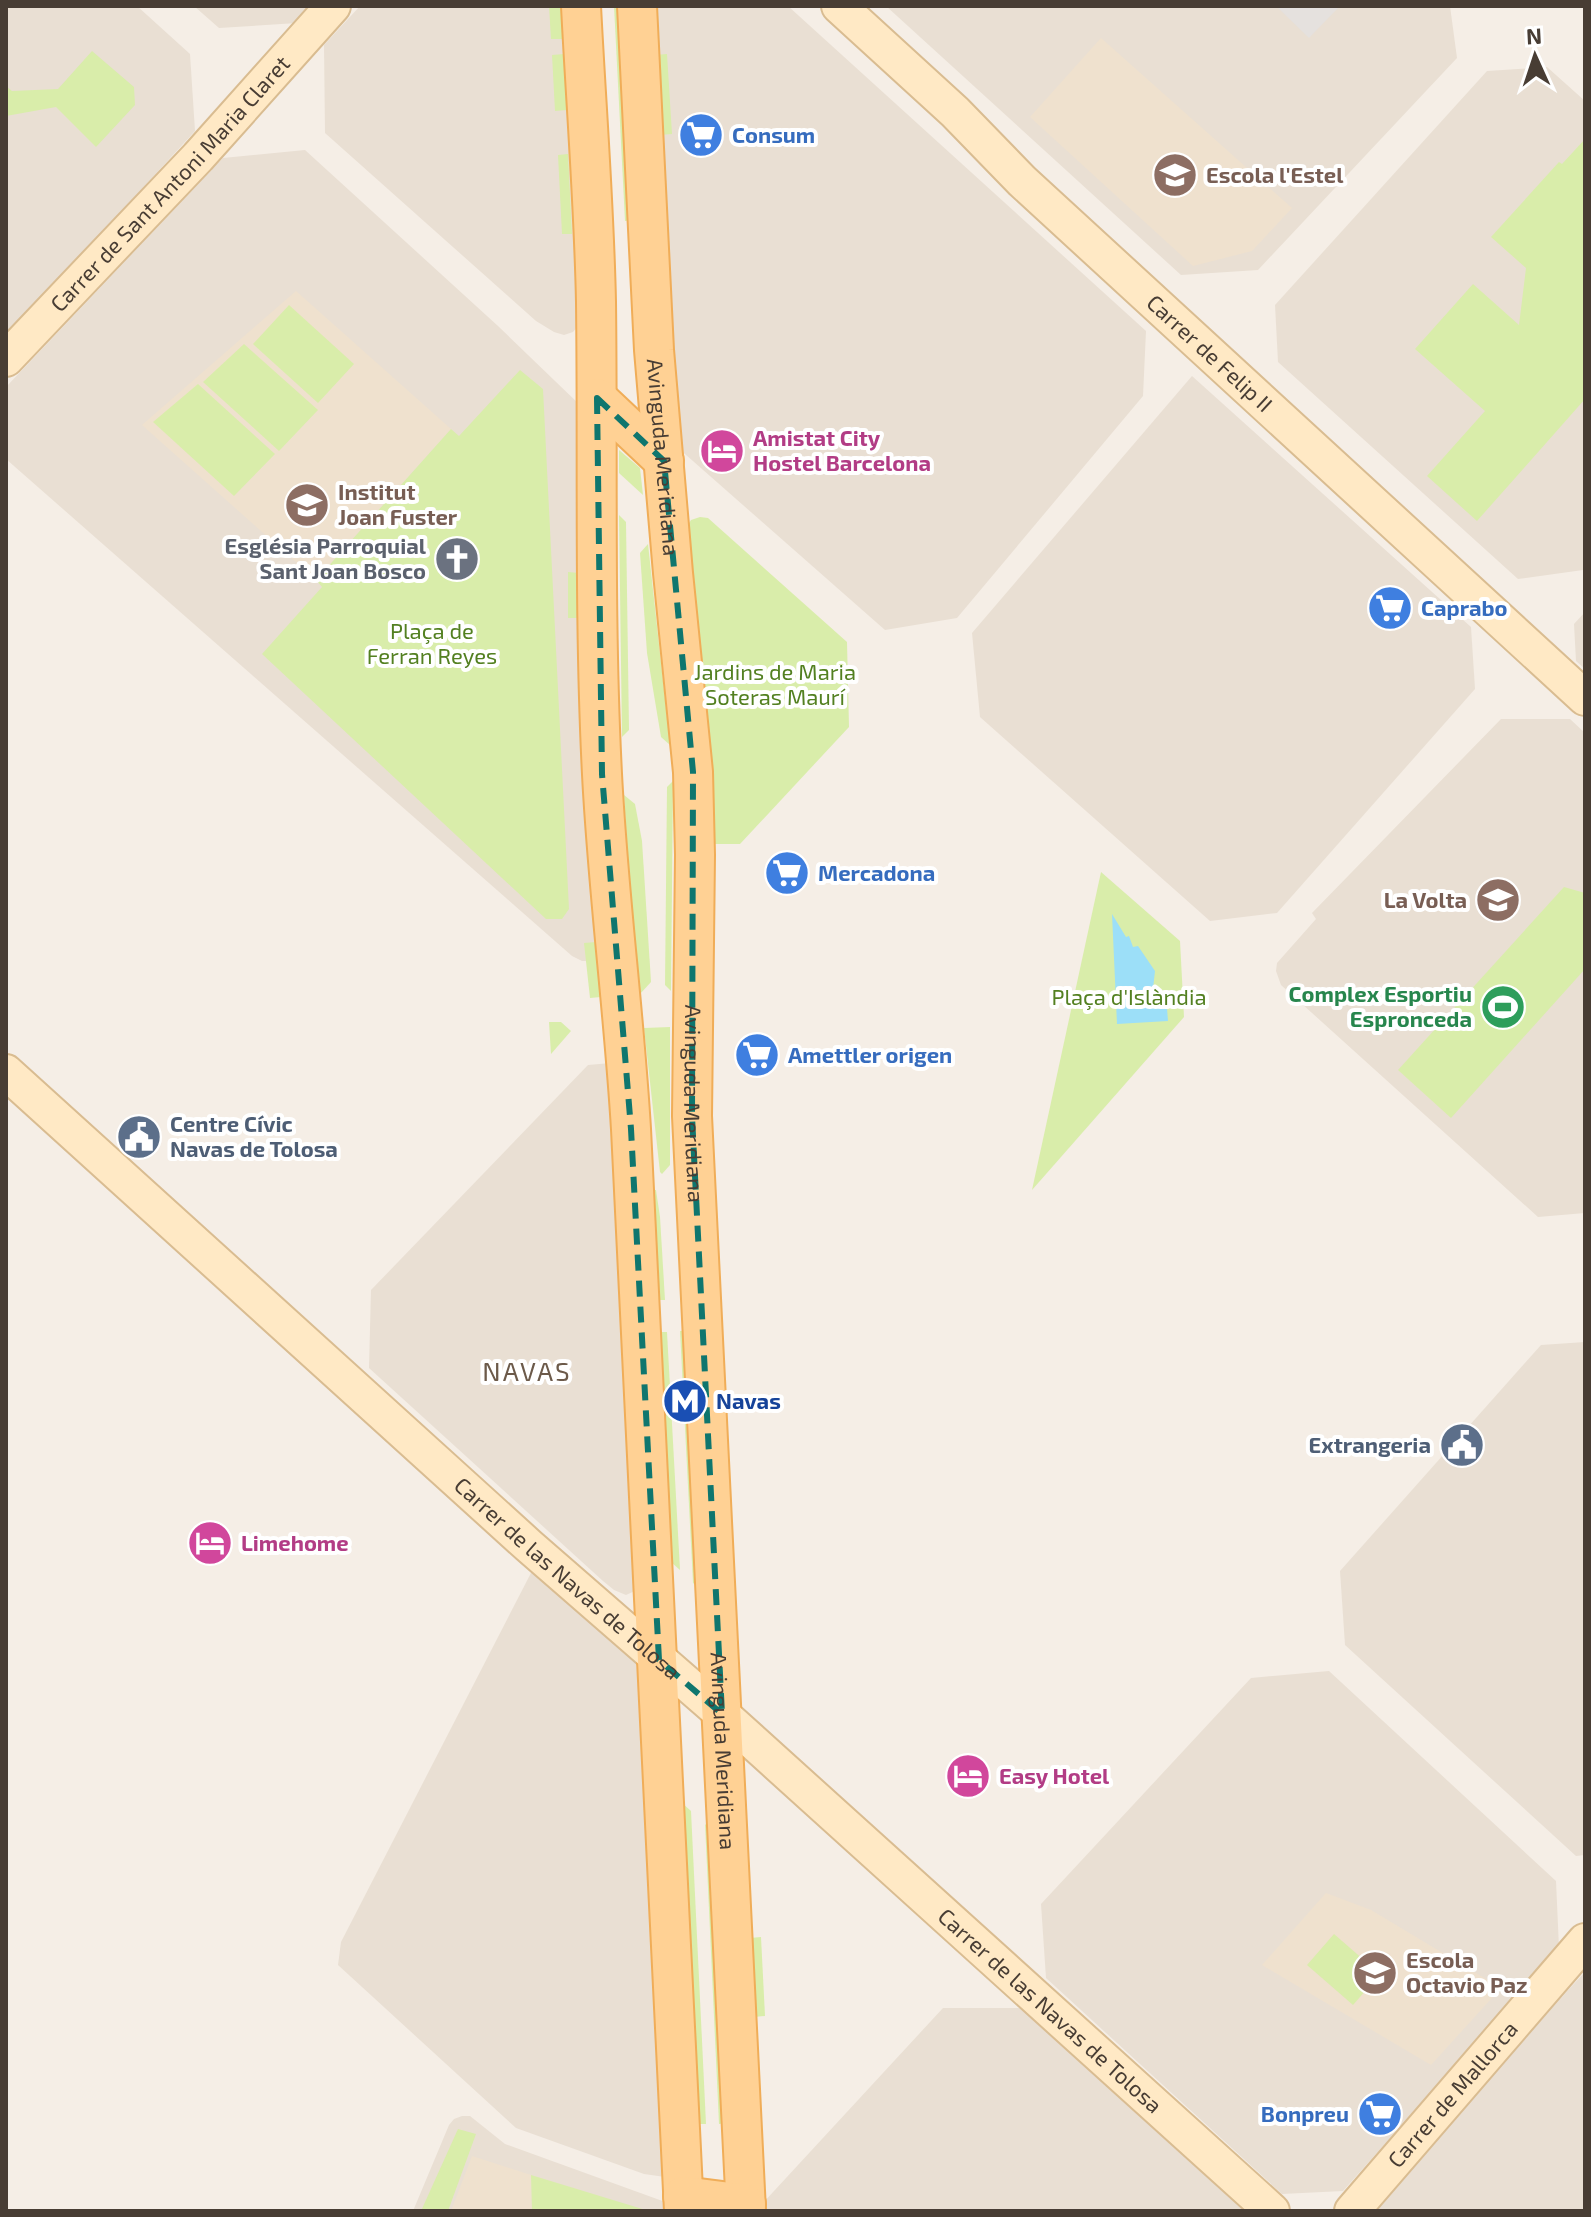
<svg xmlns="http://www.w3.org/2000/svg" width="1591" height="2217" font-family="'Exo 2',sans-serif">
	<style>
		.residential { fill: #e9dfd3 }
		.education { fill: #efe1ce }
		.green { fill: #d9edaa }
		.parking { fill: #e5e1de }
		.water { fill: #9cdff8 }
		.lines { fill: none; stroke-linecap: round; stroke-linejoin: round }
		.secondary-casing { stroke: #d9bc91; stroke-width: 38 }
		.primary-casing { stroke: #f0ad58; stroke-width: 42 }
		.secondary { stroke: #ffe9c5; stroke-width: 34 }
		.primary { stroke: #ffd194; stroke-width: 38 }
		.marked { fill: none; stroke: #0f766e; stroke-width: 6; stroke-dasharray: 16 10; stroke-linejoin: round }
		.labels { text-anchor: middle; stroke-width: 8; stroke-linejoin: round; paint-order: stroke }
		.shop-label { font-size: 22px; font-weight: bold; fill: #366cbe; stroke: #fff; text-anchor: start }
		.education-label { font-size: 22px; font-weight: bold; fill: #785e54; stroke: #fff; text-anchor: start }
		.street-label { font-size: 22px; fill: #483d34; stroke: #fff }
		.hotel-label { font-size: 22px; font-weight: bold; fill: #b23c85; stroke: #fff; text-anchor: start }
		.worship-label { font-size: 22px; font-weight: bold; fill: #5b616d; stroke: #fff; text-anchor: end }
		.park-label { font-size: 22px; fill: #538021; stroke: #fff }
		.leisure-label { font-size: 22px; font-weight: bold; fill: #27864d; stroke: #fff; text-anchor: end }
		.service-label { font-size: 22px; font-weight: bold; fill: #4e5e75; stroke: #fff; text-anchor: start }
		.transit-label { font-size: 22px; font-weight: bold; fill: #164399; stroke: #fff; text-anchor: start }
		.quarter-label { font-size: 26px; letter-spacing: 2px; fill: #6c5a4a; stroke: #fff }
	</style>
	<rect width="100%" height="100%" fill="#f5eee6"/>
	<g class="residential">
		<path d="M6 6H137L190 54 195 131 6 337Z"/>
		<path d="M194 6H313L297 23 219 28Z"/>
		<path d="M360 6H564L579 285 578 326 573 332 564 335 554 332 536 321 325 133 324 45Z"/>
		<path d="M651 6H788L1146 331 1143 396 957 618 885 630 677 447Z"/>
		<path d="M886 6H1450L1457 58 1258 270 1181 275Z"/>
		<path d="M1547 67 1585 101V567L1583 570 1518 579 1278 362 1275 305 1487 71Z"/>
		<path d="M305 150 498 326 581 406 599 961H582L572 956 6 459V387L223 158Z"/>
		<path d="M1192 376 1471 627 1475 689 1277 913 1210 921 980 717 972 633Z"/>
		<path d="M1585 612V669L1576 661 1574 624Z"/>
		<path d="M1501 719H1570L1585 733V1213L1538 1217 1281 985 1276 971 1277 963 1316 919 1312 913Z"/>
		<path d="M611 1063 637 1590 626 1595 614 1590 603 1581 369 1368 371 1290 588 1065Z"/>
		<path d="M1585 1342V1855L1576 1856 1345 1645 1340 1571 1541 1345Z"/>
		<path d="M532 1571 638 1665 647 1684 665 2177 644 2174 516 2128 338 1965 341 1942Z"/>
		<path d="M1329 1671 1556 1881 1559 1948 1343 2191 1282 2194 1046 1978 1041 1904 1251 1678Z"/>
		<path d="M1585 1972V2211H1372L1570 1988Z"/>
		<path d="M943 2008H1020L1244 2211H761V2205Z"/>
		<path d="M462 2116H470L505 2144 668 2203 673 2211H413L449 2125 454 2119Z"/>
	</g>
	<g class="education">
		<path d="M1101 38 1292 208 1252 251 1193 266 1030 117Z"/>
		<path d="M296 291 451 429 316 580 142 425Z"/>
		<path d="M1326 1893 1371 1910 1501 1988 1431 2065 1262 1965Z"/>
		<path d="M472 2156 531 2175 532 2211H451Z"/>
	</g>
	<g class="green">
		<path d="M549 6H562L564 39H551Z"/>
		<path d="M614 6H622L634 220 625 221Z"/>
		<path d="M92 51 134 87 135 105 96 147 56 107 6 116V86L12 91 58 89Z"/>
		<path d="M564 54 567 110 555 111 552 55Z"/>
		<path d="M667 54 672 134 659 135 655 55Z"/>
		<path d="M1585 139V399L1477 521 1427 476 1485 411 1415 349 1473 284 1519 325 1526 268 1491 237 1559 162 1562 164Z"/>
		<path d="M568 154 572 234H562L558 155Z"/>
		<path d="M289 305 354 364 318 403 253 344Z"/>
		<path d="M244 344 318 410 279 451 203 382Z"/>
		<path d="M520 370 543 389 569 909 562 919H546L262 654 322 587 316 580 451 429 459 436Z"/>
		<path d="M198 384 275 454 234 496 153 422Z"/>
		<path d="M619 450 640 468 643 495 619 473Z"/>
		<path d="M619 515 626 522 629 730 622 737Z"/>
		<path d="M700 517 708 518 847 642 849 727 740 844H713L685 530 691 520Z"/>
		<path d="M648 544 670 745 661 737 647 653 640 553Z"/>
		<path d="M568 572 579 573V618H568Z"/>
		<path d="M673 781 671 991 665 985 667 787Z"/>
		<path d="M624 795 635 804 642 841 651 982 640 994 630 896Z"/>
		<path d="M1101 872 1180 941 1184 1017 1032 1190Z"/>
		<path d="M1564 887 1585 893V969L1451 1118 1398 1070Z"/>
		<path d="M596 942 601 997 590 998 584 943Z"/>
		<path d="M561 1022 571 1031 551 1054 549 1022Z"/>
		<path d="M670 1027V1165L662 1174 660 1172 644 1028Z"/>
		<path d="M651 1190H656L660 1217 665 1300H657Z"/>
		<path d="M680 1331H689L702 1590 693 1583Z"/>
		<path d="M659 1332H667L680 1570 671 1562Z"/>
		<path d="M682 1803 691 1811 706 2124H698Z"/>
		<path d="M705 1824 713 1832 728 2123 719 2124Z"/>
		<path d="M1334 1934 1380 1974 1353 2005 1307 1965Z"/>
		<path d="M761 1937 765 2016 754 2017 750 1938Z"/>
		<path d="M458 2129 476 2134 448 2211H421Z"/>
		<path d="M531 2175 649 2211H532Z"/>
	</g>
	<path class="parking" d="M1276 6H1340L1309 38Z"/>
	<path class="water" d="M1112 914 1126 937 1129 936 1133 947 1138 946 1155 971 1153 989 1166 995 1168 1021 1117 1024Z"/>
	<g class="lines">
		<g class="secondary-casing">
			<g id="secondary">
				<path id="s1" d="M839 6 955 112 1022 181 1585 698"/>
				<path id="s2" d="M6 359 198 157 333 6"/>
				<path id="s3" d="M6 1072 529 1546 722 1714 1272 2211"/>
				<path id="s4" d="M1352 2211 1585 1941"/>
			</g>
		</g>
		<g class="primary-casing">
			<g id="primary">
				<path d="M581 6C586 104 594 203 596 302 598 459 594 617 602 774 608 893 624 1011 631 1129L684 2211"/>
				<path id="s5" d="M637 6 654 350 673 573 693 772 695 855 692 1116 746 2211"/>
				<path d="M597 398 664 461"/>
				<path d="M683 2196 746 2204"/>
			</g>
		</g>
		<use href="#secondary" class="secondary"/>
		<use href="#primary" class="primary"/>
	</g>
	<path class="marked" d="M597 398 664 461 693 772 692 1116 722 1714 659 1660 631 1129 602 774Z"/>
	<defs>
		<g id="supermarket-disc" transform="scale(2.3)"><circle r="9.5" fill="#3f7fe0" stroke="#fff"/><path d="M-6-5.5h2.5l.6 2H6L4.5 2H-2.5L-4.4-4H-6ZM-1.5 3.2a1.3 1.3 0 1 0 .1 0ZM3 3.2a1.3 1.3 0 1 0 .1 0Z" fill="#fff"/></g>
		<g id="school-disc" transform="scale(2.3)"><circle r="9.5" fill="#8d6e63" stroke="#fff"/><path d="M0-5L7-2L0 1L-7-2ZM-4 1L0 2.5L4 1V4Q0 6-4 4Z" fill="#fff"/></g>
		<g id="hotel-disc" transform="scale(2.3)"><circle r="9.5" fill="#d1479c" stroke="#fff"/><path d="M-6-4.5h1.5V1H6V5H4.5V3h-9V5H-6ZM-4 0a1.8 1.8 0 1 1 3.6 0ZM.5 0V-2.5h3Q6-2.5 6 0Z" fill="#fff"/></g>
		<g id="church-disc" transform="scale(2.3)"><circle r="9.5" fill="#6b7280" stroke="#fff"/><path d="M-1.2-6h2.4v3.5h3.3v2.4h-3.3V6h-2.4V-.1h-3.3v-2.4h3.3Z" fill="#fff"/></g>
		<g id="university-disc" transform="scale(2.3)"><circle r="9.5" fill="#8d6e63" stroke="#fff"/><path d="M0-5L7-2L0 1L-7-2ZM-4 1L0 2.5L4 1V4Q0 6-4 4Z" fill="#fff"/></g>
		<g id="stadium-disc" transform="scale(2.3)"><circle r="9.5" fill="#2e9e5b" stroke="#fff"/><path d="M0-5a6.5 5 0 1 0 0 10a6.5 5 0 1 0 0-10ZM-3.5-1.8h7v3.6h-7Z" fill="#fff"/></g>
		<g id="civic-disc" transform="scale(2.3)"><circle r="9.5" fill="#5c6f8a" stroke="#fff"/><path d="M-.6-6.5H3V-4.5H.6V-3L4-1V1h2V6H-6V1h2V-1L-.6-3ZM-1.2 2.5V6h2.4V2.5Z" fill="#fff"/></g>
		<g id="metro-disc" transform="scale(2.3)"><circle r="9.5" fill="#1a4fb4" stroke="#fff"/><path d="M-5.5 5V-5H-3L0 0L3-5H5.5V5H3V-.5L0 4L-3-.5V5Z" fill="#fff"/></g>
	</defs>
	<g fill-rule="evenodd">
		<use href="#supermarket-disc" x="701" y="135"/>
		<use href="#school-disc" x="1175" y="175"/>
		<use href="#hotel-disc" x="722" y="451"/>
		<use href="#school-disc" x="307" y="505"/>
		<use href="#church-disc" x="457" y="559"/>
		<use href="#supermarket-disc" x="1390" y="608"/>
		<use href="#supermarket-disc" x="787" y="873"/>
		<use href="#university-disc" x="1498" y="900"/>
		<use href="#stadium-disc" x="1503" y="1007"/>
		<use href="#supermarket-disc" x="757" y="1055"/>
		<use href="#civic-disc" x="139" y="1137"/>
		<use href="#metro-disc" x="685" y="1401"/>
		<use href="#civic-disc" x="1462" y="1445"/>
		<use href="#hotel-disc" x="210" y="1543"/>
		<use href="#hotel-disc" x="968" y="1776"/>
		<use href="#school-disc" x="1375" y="1973"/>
		<use href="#supermarket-disc" x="1380" y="2114"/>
	</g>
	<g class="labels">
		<g class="shop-label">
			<text x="732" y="143">Consum</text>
			<text x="1421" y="616">Caprabo</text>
			<text x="818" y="881">Mercadona</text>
			<text x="788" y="1063">Amettler origen</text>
			<text x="1349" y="2122" text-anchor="end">Bonpreu</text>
		</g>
		<g class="education-label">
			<text x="1206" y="183">Escola l'Estel</text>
			<text x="338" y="500">Institut<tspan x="338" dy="25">Joan Fuster</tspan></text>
			<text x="1467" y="908" text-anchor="end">La Volta</text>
			<text x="1406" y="1968">Escola<tspan x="1406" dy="25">Octavio Paz</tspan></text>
		</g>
		<g class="street-label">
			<text dy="8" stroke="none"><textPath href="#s2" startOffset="240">Carrer de Sant Antoni Maria Claret</textPath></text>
			<text dy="8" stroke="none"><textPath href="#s1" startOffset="508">Carrer de Felip II</textPath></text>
			<text dy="8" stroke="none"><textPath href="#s5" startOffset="452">Avinguda Meridiana</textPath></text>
			<text dy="8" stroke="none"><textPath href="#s5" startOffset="1100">Avinguda Meridiana</textPath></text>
			<text dy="8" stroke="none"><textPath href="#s3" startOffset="756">Carrer de las Navas de Tolosa</textPath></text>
			<text dy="8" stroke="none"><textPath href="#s5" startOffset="1748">Avinguda Meridiana</textPath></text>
			<text dy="8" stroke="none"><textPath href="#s3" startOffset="1404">Carrer de las Navas de Tolosa</textPath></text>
			<text dy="8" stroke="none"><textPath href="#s4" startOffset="154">Carrer de Mallorca</textPath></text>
		</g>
		<g class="hotel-label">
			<text x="753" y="446">Amistat City<tspan x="753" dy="25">Hostel Barcelona</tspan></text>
			<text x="241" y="1551">Limehome</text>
			<text x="999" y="1784">Easy Hotel</text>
		</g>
		<g class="worship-label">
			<text x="426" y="554">Església Parroquial<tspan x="426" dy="25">Sant Joan Bosco</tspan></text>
		</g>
		<g class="park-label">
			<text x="432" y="639">Plaça de<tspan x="432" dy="25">Ferran Reyes</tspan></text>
			<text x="775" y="680">Jardins de Maria<tspan x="775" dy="25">Soteras Maurí</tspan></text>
			<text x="1129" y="1005">Plaça d'Islàndia</text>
		</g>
		<g class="leisure-label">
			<text x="1472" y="1002">Complex Esportiu<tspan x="1472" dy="25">Espronceda</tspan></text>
		</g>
		<g class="service-label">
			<text x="170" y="1132">Centre Cívic<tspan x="170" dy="25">Navas de Tolosa</tspan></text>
			<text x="1431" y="1453" text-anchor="end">Extrangeria</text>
		</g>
		<g class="transit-label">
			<text x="716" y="1409">Navas</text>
		</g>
		<g class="quarter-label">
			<text x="527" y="1381">NAVAS</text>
		</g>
	</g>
	<rect width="1591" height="2217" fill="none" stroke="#483d34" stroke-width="16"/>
	<g transform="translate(1535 56) rotate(357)" stroke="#ffffff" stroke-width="6" paint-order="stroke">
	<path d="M0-6L14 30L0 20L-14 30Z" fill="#483d34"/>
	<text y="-12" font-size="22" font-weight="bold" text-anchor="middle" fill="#483d34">N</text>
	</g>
</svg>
